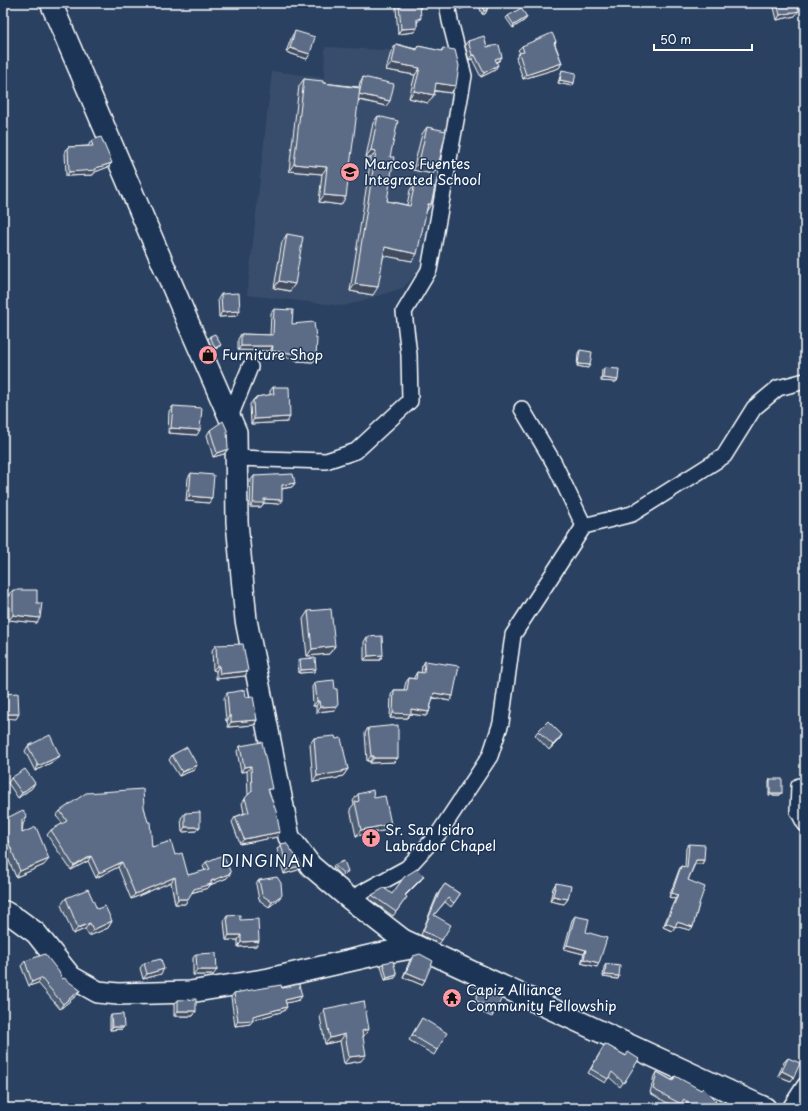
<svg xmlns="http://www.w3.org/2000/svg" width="808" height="1111" font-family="'Playpen Sans',sans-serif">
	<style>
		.built { fill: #394e6c }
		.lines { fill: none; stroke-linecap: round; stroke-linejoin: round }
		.street-casing { stroke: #fff; stroke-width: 18 }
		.secondary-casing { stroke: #fff; stroke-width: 24 }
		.street { stroke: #1d3557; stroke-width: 15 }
		.secondary { stroke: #1d3557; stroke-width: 21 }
		.wall { fill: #4e5d73; stroke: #fff }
		.shaded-wall { fill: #404c5e; stroke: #fff }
		.building { fill: #5b6c86; stroke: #fff }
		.labels { text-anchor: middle; stroke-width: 3; stroke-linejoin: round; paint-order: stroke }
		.poi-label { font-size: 14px; fill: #fff; stroke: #1d3557; text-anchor: start }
		.quarter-label { font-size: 16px; letter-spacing: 1px; fill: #fff; stroke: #1d3557 }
	</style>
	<rect width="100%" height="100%" fill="#2a4161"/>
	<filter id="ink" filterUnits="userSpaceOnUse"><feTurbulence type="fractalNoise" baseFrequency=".025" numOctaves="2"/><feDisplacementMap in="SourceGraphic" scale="8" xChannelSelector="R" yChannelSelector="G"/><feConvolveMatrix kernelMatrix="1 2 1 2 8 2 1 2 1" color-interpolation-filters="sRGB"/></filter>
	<g filter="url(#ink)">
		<path class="built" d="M325 47 460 54 423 266 403 288 344 306 247 295 272 71 324 78Z"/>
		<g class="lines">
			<g class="street-casing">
				<g id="street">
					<path d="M522 409 554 463 584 526"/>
					<path d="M230 417 250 367"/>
					<path d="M235 458 326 461 356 451 410 401 409 355 404 312 429 270 464 76 450 21 447 3"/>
					<path d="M805 790 799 786 798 811 805 824"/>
					<path d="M350 899 407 868 439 833 490 756 501 723 513 635 584 526 632 514 724 456 754 408 778 388 805 381"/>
					<path d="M790 1108 805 1085"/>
				</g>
			</g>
			<g class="secondary-casing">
				<g id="secondary">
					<path d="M51 3 193 334 236 432 237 522 246 620 289 837 311 866 350 899 403 940 765 1108"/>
					<path d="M3 912H5L17 919 36 933 71 977 98 992 118 994 190 992 269 979 378 954 417 947"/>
				</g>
			</g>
			<use href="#street" class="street"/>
			<use href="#secondary" class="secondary"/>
		</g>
		<g class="wall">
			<path d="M397 3H420L417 23V28L414 32 398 34 396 8 397 6Z"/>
			<path d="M458 3H487V10L485 14H482L478 3 460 9Z"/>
			<path d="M773 3H797L795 16 777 20Z"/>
			<path d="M508 16 527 17 525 20 513 28 506 18Z"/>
			<path d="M295 31 307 59 286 52 292 36Z"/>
			<path d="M468 41 487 47 502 57 499 61 496 62 495 70 481 77 472 59 469 60 465 45Z"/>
			<path d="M556 41 555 44 562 63 559 68 523 79 516 58 519 53H520L518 50 522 46Z"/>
			<path d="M396 44 416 49 418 46 441 51 443 48 451 93 435 91 434 95 428 103 409 98 415 75 386 70 391 52Z"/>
			<path d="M562 70 574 83 572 86 558 83 561 73Z"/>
			<path d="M363 77 386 106 358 100 341 205 319 202 322 174 289 171 299 86 304 79 323 83 359 87 360 82Z"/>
			<path d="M378 116 390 157 387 201 407 205 410 190 415 183 426 212 412 261 384 255 373 295 350 291 371 158 366 157 373 123Z"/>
			<path d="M427 127 433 174 413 170 422 134Z"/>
			<path d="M91 141 108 167 95 172 93 175 66 176 65 152 68 147 88 146Z"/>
			<path d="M287 234 290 291 274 288 282 242Z"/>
			<path d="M221 294 236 316 219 317 218 299Z"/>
			<path d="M274 309 292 324 316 358 313 362 295 361 296 359 269 355 270 351 238 350V339L241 334 270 335 271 313Z"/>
			<path d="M210 336 221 345 219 347 213 350 208 339Z"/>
			<path d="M580 350 588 368 577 366 578 353Z"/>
			<path d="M604 368 618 380 616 382 601 381 602 370Z"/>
			<path d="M273 387 287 422 251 424 250 404 256 397 270 395V391Z"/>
			<path d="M173 406 197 435 168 433 169 411Z"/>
			<path d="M210 430 228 449 224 454 213 457 207 435Z"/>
			<path d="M191 473 209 503 186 501 188 478Z"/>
			<path d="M254 476 295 483 292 487 282 489 279 504 264 503 261 507H250L251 480Z"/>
			<path d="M13 590 37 623 9 620V594Z"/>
			<path d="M308 611 335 646 329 654 307 656 303 619Z"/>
			<path d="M367 637 380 660H364V642Z"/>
			<path d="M216 645 248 671 245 676 216 679V671L213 670 212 650Z"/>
			<path d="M300 659 314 672 299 673 298 662Z"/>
			<path d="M425 661 453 696 450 701 433 698 429 712 426 716 410 714 407 718H390L391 695 394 690H404L406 682 409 678 414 679V677L417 672 421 673 422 666Z"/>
			<path d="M315 682 335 710 316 712V706H313L312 687Z"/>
			<path d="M227 693 246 697 257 720 254 725 228 727 227 721H226L224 698Z"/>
			<path d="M368 728 398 758 394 762 370 763V761H367L365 733Z"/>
			<path d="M538 731 559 740 549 750 535 735Z"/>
			<path d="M314 738 336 739 348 769 343 776 339 777 338 778 313 782 310 744Z"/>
			<path d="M28 746 60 756 56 760 35 771 25 751Z"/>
			<path d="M240 746 269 792 277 837 240 844 232 822 235 817 244 813 242 803 248 795 247 771 241 772 237 751Z"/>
			<path d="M172 755 197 765 194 770 179 776 169 760Z"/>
			<path d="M11 778 32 788 18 798 8 783Z"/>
			<path d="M770 779 780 795H769V782Z"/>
			<path d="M358 794 374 798 391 824 387 830 356 836 350 809 354 804 353 801Z"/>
			<path d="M144 807 152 847 175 855 188 875 205 871 203 866 206 862 227 878 210 885 208 888 191 893 185 904H175L171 882 131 899 118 867 96 878 88 861 71 870 47 835 51 830 63 824 56 816 60 811Z"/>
			<path d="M185 813 200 827 196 831 182 832 181 818Z"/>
			<path d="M3 820 23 824 22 833 44 865 16 877 3 847Z"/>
			<path d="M281 844 301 866 298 870 284 874 277 849Z"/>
			<path d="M689 844 704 860 702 864H695L688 880 699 904 693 927 690 930 675 926 672 931 663 927 675 899 669 897 679 870 681 866 685 867 686 848Z"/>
			<path d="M334 865 346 874 341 876 333 867Z"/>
			<path d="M259 880 278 900 269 907 259 900 256 884Z"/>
			<path d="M421 880 405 896 407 897 393 916 369 899 372 895 392 894Z"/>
			<path d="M556 883 568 899 564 904 550 901 553 888Z"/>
			<path d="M445 884 460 894 451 907 445 902 434 915 442 940 439 944 421 935 437 895Z"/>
			<path d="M66 898 97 909 112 921 108 928 89 936 85 929 73 934 61 905Z"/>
			<path d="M227 916 240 920 256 946 238 947V940H226L224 921Z"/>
			<path d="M575 916 586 932 597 967 581 963 584 954 564 949 572 920Z"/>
			<path d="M196 954 213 975H193V958Z"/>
			<path d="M413 956 425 980 422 985 403 977 410 960Z"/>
			<path d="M25 961 62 979 80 990 77 995 60 1009 38 983 29 986 21 966Z"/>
			<path d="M144 963 161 974 143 979 140 968Z"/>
			<path d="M383 963 395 978 385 980 381 966Z"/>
			<path d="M606 964 619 976 618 979 603 977 604 967Z"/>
			<path d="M282 988 302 996 299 1000 286 1003 284 1011 253 1020 250 1024 235 1026 231 997 234 993Z"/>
			<path d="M480 989 493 1015 492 1017 483 1013 485 1008 474 1003Z"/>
			<path d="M178 1000 196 1011 193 1016H174V1004Z"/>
			<path d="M324 1009 369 1029 364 1036H363L361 1061 344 1064 340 1041 325 1044 320 1016Z"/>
			<path d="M111 1015 124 1027 122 1029 110 1030V1017Z"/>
			<path d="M422 1018 437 1050 434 1055 409 1040Z"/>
			<path d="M605 1044 626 1056 639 1059 620 1087 609 1077 605 1083 588 1073Z"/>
			<path d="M788 1058 791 1081 778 1076 784 1062Z"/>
			<path d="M657 1072 672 1080 675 1076 716 1101 710 1108H685L681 1104 678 1108H676L650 1093 654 1076Z"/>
		</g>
		<g class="shaded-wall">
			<path d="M471 3H479L460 9 463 6Z"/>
			<path d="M487 10 485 14H482L484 11Z"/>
			<path d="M799 11 795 16 777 20 780 15Z"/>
			<path d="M527 17 525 20 513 28 514 25Z"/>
			<path d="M421 18 417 23V19Z"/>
			<path d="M417 28 414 32 398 34 401 29Z"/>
			<path d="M290 48 310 54 307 59 286 52Z"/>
			<path d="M472 55H475L472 59 469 60Z"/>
			<path d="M502 57 499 61 492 63 495 59Z"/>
			<path d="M392 63 420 68 415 75 386 70Z"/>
			<path d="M562 63 559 68 523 79 526 75Z"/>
			<path d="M498 65 495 70 481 77 484 73Z"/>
			<path d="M560 80 574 83 572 86 558 83Z"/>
			<path d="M436 83 456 86 451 93 431 90Z"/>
			<path d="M414 91 434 95 428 103 409 98Z"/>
			<path d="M359 94 390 101 386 106 356 99Z"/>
			<path d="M371 150 376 151 371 158 366 157Z"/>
			<path d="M419 162 438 167 433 174 413 170Z"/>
			<path d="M112 163 108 167 95 172 93 175 66 176 69 172 96 168Z"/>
			<path d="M294 164 327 167 322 174 289 171Z"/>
			<path d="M324 195 346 197 341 205 319 202Z"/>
			<path d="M428 204H431L426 212Z"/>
			<path d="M385 247 417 254 412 261 380 255Z"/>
			<path d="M279 281 295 284 290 291 274 288Z"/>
			<path d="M355 284 378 287 373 295 350 291Z"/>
			<path d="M240 311 236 316 219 317 222 312Z"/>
			<path d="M221 345 219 347 213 350 215 348Z"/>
			<path d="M241 346H273L270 351 238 350Z"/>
			<path d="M272 351 299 354 296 359 269 355Z"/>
			<path d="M298 356 316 358 313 362 295 361Z"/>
			<path d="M578 364 590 365 588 368 577 366Z"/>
			<path d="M603 378 618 380 616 382 601 381Z"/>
			<path d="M290 417 287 422 251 424 254 419Z"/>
			<path d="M171 428 200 430 197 435 168 433Z"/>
			<path d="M228 449 224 454 213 457 217 453Z"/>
			<path d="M295 483 292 487 279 489 282 485Z"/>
			<path d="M189 496 212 498 209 503 186 501Z"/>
			<path d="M264 499 282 500 279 504 264 503 261 507H250L253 503Z"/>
			<path d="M13 615 40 618 37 623 9 620Z"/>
			<path d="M335 646 329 654 307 656 312 649Z"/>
			<path d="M383 655 380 660H364L368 656Z"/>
			<path d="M217 666H219L216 671 213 670Z"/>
			<path d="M316 669 314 672 299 673 301 670Z"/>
			<path d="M248 671 245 676 216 679 220 674Z"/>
			<path d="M434 693 453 696 450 701 431 697Z"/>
			<path d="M317 701H319L316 706H313Z"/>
			<path d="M338 706 335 710 316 712 320 707Z"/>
			<path d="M411 709 429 712 426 716 410 714 407 718H390L393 713Z"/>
			<path d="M3 714H19L16 719 3 718Z"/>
			<path d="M229 716H231L227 721H226Z"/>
			<path d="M257 720 254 725 228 727 231 722Z"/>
			<path d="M562 735 559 740 549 750 553 745Z"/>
			<path d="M60 756 56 760 35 771 38 766Z"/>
			<path d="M371 756H374L370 761H367Z"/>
			<path d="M374 758H398L394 762 370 763Z"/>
			<path d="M197 765 194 770 179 776 182 772Z"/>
			<path d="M251 766 247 771 241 772 244 767Z"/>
			<path d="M348 769 343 776 339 777 338 778 313 782 317 776Z"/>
			<path d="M35 783 32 788 18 798 22 793Z"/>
			<path d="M770 793H782L780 795H769Z"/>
			<path d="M27 817 23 824 18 827 22 820Z"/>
			<path d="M391 824 387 830 356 836 361 830Z"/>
			<path d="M185 827H200L196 831 182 832Z"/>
			<path d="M280 832 277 837 240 844 244 839Z"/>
			<path d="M91 856 88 861 71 870 74 866Z"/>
			<path d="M49 859 44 865 16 877 20 871Z"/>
			<path d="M696 860H704L702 864H694Z"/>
			<path d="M122 862 118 867 96 878 99 873Z"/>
			<path d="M301 866 298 870 284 874 287 869Z"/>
			<path d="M348 871 346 874 341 876 343 873Z"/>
			<path d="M231 873 227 878 210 885 208 888 190 893 194 889Z"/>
			<path d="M424 876 421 880 402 899 405 895Z"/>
			<path d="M175 877 171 882 131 899 135 894Z"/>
			<path d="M672 893 678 895 675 899 669 897Z"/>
			<path d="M282 895 278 900 269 907 272 902Z"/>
			<path d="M553 896 568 899 564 904 550 901Z"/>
			<path d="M178 899H188L185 904H175Z"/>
			<path d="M112 921 108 928 89 936 93 930Z"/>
			<path d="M677 922 693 927 690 930 674 926Z"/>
			<path d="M90 923 85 929 73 934 78 928Z"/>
			<path d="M666 923 675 927 672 931 663 927Z"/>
			<path d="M229 935H241L238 940H226Z"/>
			<path d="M259 941 256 946 238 947 241 942Z"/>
			<path d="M567 945 586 950 584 954 564 949Z"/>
			<path d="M584 959 599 963 597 967 581 963Z"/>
			<path d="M164 969 161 974 143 979 147 974Z"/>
			<path d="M197 970H217L213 975H193Z"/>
			<path d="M406 972 425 980 422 985 403 977Z"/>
			<path d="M397 975 395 978 385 980 387 978Z"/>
			<path d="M605 975 619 976 618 979 603 977Z"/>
			<path d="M41 978 38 983 29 986 32 982Z"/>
			<path d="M80 990 77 995 60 1009 63 1004Z"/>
			<path d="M302 996 299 1000 282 1004 285 1000Z"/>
			<path d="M287 1007 284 1011 253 1020 250 1024 235 1026 238 1021 253 1016Z"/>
			<path d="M178 1011H196L193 1016H174Z"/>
			<path d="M112 1027H124L122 1029 110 1030Z"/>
			<path d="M369 1029 364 1036 357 1037 362 1031Z"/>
			<path d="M345 1034 340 1041 325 1044 330 1038Z"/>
			<path d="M366 1055 361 1061 344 1064 349 1057Z"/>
			<path d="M782 1071 794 1077 791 1081 778 1076Z"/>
		</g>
		<g class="building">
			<path d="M399 3H420L421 18 417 19V28L401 29Z"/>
			<path d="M462 3H471L463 6Z"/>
			<path d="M482 3H487V10L484 11Z"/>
			<path d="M777 3H797L799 11 780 15Z"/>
			<path d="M521 8 527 17 514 25 508 16Z"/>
			<path d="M295 31 315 37 310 54 290 48Z"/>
			<path d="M552 33 556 41 554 43 562 63 526 75 519 53 524 52 522 46Z"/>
			<path d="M484 36 487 47 499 45 502 57 495 59 498 65 484 73 475 55H472L468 41Z"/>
			<path d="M396 44 417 50 418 46 442 51 443 48 455 50 459 66 456 86 436 83 434 95 414 91 420 68 392 63Z"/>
			<path d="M562 70 576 73 574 83 560 80Z"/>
			<path d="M363 77 394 84 390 101 359 94Z"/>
			<path d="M304 79 323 81V83L360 88 346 197 324 195 327 167 294 164Z"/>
			<path d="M378 116 398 121 390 157H394L387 201 410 206 415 183 435 187 431 204H428L417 254 385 247 378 287 355 284 376 151 371 150Z"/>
			<path d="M427 127 446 131 438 167 419 162Z"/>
			<path d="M101 137 112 163 96 168V170L69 172 68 147 93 146 91 141Z"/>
			<path d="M287 234 303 237 295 284 279 281Z"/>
			<path d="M239 293 240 311 222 312 221 294Z"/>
			<path d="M274 309 293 310 292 324 314 322 316 338H317L316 358 298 356 299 354 272 351 273 346H241V334L273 335Z"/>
			<path d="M215 334 221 345 215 348 210 336Z"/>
			<path d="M580 350 592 352 590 365 578 364Z"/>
			<path d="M604 368 619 369 618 380 603 378Z"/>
			<path d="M273 387H289L290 417 254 419 253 400 256 399V397L274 394Z"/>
			<path d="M173 406 202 408 200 430 171 428Z"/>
			<path d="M223 421 227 430 228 449 217 453 210 430Z"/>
			<path d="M191 473 214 475 212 498 189 496Z"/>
			<path d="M293 474 295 483 282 485V500L264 499V503H253L254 476Z"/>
			<path d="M13 590H37V603H42L40 618 13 615Z"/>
			<path d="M331 609 335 646 312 649 308 611Z"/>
			<path d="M382 636 383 655 368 656 367 637Z"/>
			<path d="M243 644 248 671 220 674 219 666H217L216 645Z"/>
			<path d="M315 658 316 669 301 670 300 659Z"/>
			<path d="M425 661 459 666 453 696 434 693 429 712 411 709V714L393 713 394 690H407L409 678 416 679 417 672 424 673Z"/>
			<path d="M334 680 335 689H337L338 706 320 707 319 701H317L315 682Z"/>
			<path d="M245 690 246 697 253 696 257 720 231 722V716H229L227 693Z"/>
			<path d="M18 693 19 714H3V694Z"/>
			<path d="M548 721 562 735 553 745 538 731Z"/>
			<path d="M398 725V758H374V756H371L368 728Z"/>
			<path d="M50 735 60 756 38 766 28 746Z"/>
			<path d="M335 736 336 739 341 738 348 769 342 771V772L317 776 314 738Z"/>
			<path d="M262 742 272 789H268L276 811 280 832 244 839 235 817 249 812 245 798 252 791 251 766 244 767 240 746Z"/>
			<path d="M187 747 197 765 182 772 172 755Z"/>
			<path d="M25 769 35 783 22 793 11 778Z"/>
			<rect x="770" y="779" width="12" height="14"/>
			<path d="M143 789 144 807 148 822H150L152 847 171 841 175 855 182 853 188 875 210 869 206 862 223 855 231 873 211 881V884L194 889 188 899H178L175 877 135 894 122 862 99 873 91 856 74 866 51 830 67 821 60 811 86 793Z"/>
			<path d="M373 790 374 798 385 796 391 824 361 830 355 802 359 801 358 794Z"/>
			<path d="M23 810 27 817 22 820V833L36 827 49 859 20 871 4 831 3 832V820Z"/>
			<path d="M200 812V827H185V813Z"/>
			<path d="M286 843 300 862 301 866 287 869 281 844Z"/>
			<path d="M689 844 705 845 704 860H696L688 880 705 887 699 904 693 927 677 922 675 927 666 923 678 895 672 893 681 866 687 868Z"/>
			<path d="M344 861 348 871 343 873 334 865Z"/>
			<path d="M417 869 424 876 405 895 407 897 396 912 372 895 384 888 392 894 404 877Z"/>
			<path d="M277 877 281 883 282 895 272 902 262 895 259 880Z"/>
			<path d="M556 883 571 886 568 899 553 896Z"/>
			<path d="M445 884 460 894 454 903 448 898 434 915 451 925 442 940 423 931 440 891Z"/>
			<path d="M88 889 97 909 105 906 112 921 93 930 90 923 78 928 66 898Z"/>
			<path d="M240 915V920L258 919 259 941 241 942V935H229L227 916Z"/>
			<path d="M575 916 589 919 586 932 607 938 599 963 584 959 586 950 567 945Z"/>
			<path d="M216 953 217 970H197L196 954Z"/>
			<path d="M45 954 59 972 62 979 64 978 80 990 63 1004 41 978 32 982 25 961Z"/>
			<path d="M420 954 433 961 425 980 406 972 413 956Z"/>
			<path d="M161 959 164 969 147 974 144 963Z"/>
			<path d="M393 961 397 975 387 978 383 963Z"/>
			<path d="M606 964 620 966 619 976 605 975Z"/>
			<path d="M299 984 302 996 285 1000 287 1007 253 1016V1020L238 1021 234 993 281 985 282 988Z"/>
			<path d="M480 989 493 995 494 992 503 996 493 1015 485 1010 487 1006 475 1000Z"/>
			<path d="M196 999V1011H178V1000Z"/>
			<path d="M364 1001 369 1029 362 1031 366 1055 349 1057 345 1034 330 1038 324 1009Z"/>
			<path d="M123 1014 124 1027H112L111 1015Z"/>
			<path d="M422 1018 447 1033 437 1050 412 1035Z"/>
			<path d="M3 1023 6 1028 3 1030Z"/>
			<path d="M605 1044 626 1056 628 1052 639 1059 624 1083 612 1072 608 1079 591 1069Z"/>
			<path d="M788 1058 800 1063 794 1077 782 1071Z"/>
			<path d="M657 1072 673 1081 675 1076 701 1090 703 1088 716 1101 708 1108H692L684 1099 681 1104 653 1089Z"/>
		</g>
	</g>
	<defs>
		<g id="school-disc" transform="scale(1)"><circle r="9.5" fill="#ff9aa2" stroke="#1d3557"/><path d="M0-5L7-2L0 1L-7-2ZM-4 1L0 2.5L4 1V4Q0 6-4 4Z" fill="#111"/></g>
		<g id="shop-disc" transform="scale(1)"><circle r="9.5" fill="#ff9aa2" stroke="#1d3557"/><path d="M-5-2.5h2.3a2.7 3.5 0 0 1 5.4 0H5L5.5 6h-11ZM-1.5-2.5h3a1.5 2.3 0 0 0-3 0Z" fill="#111"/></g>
		<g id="church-disc" transform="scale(1)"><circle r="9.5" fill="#ff9aa2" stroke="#1d3557"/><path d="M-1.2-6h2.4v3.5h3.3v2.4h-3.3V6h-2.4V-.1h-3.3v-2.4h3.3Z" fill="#111"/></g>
		<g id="temple-disc" transform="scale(1)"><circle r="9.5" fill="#ff9aa2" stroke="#1d3557"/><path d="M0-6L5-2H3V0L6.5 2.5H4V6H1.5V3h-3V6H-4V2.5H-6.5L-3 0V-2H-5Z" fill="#111"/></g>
	</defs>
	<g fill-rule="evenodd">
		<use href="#school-disc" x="350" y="172"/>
		<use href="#shop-disc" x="208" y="355"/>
		<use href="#church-disc" x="371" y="838"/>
		<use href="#temple-disc" x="452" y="998"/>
	</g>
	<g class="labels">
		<g class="poi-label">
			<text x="364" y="169">Marcos Fuentes<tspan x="364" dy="16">Integrated School</tspan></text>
			<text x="222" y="360">Furniture Shop</text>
			<text x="385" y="835">Sr. San Isidro<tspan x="385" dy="16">Labrador Chapel</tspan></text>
			<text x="466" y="995">Capiz Alliance<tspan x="466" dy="16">Community Fellowship</tspan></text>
		</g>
		<g class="quarter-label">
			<text x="268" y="867">DINGINAN</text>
		</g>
	</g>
	<rect width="808" height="1111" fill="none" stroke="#1d3557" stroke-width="16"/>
	<rect x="8" y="8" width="792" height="1095" fill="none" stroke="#fff" stroke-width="1.5" filter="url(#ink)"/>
	<path d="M654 44v6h98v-6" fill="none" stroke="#ffffff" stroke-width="2"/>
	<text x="660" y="44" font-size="12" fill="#ffffff" stroke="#1d3557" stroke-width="3" paint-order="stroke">50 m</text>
</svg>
